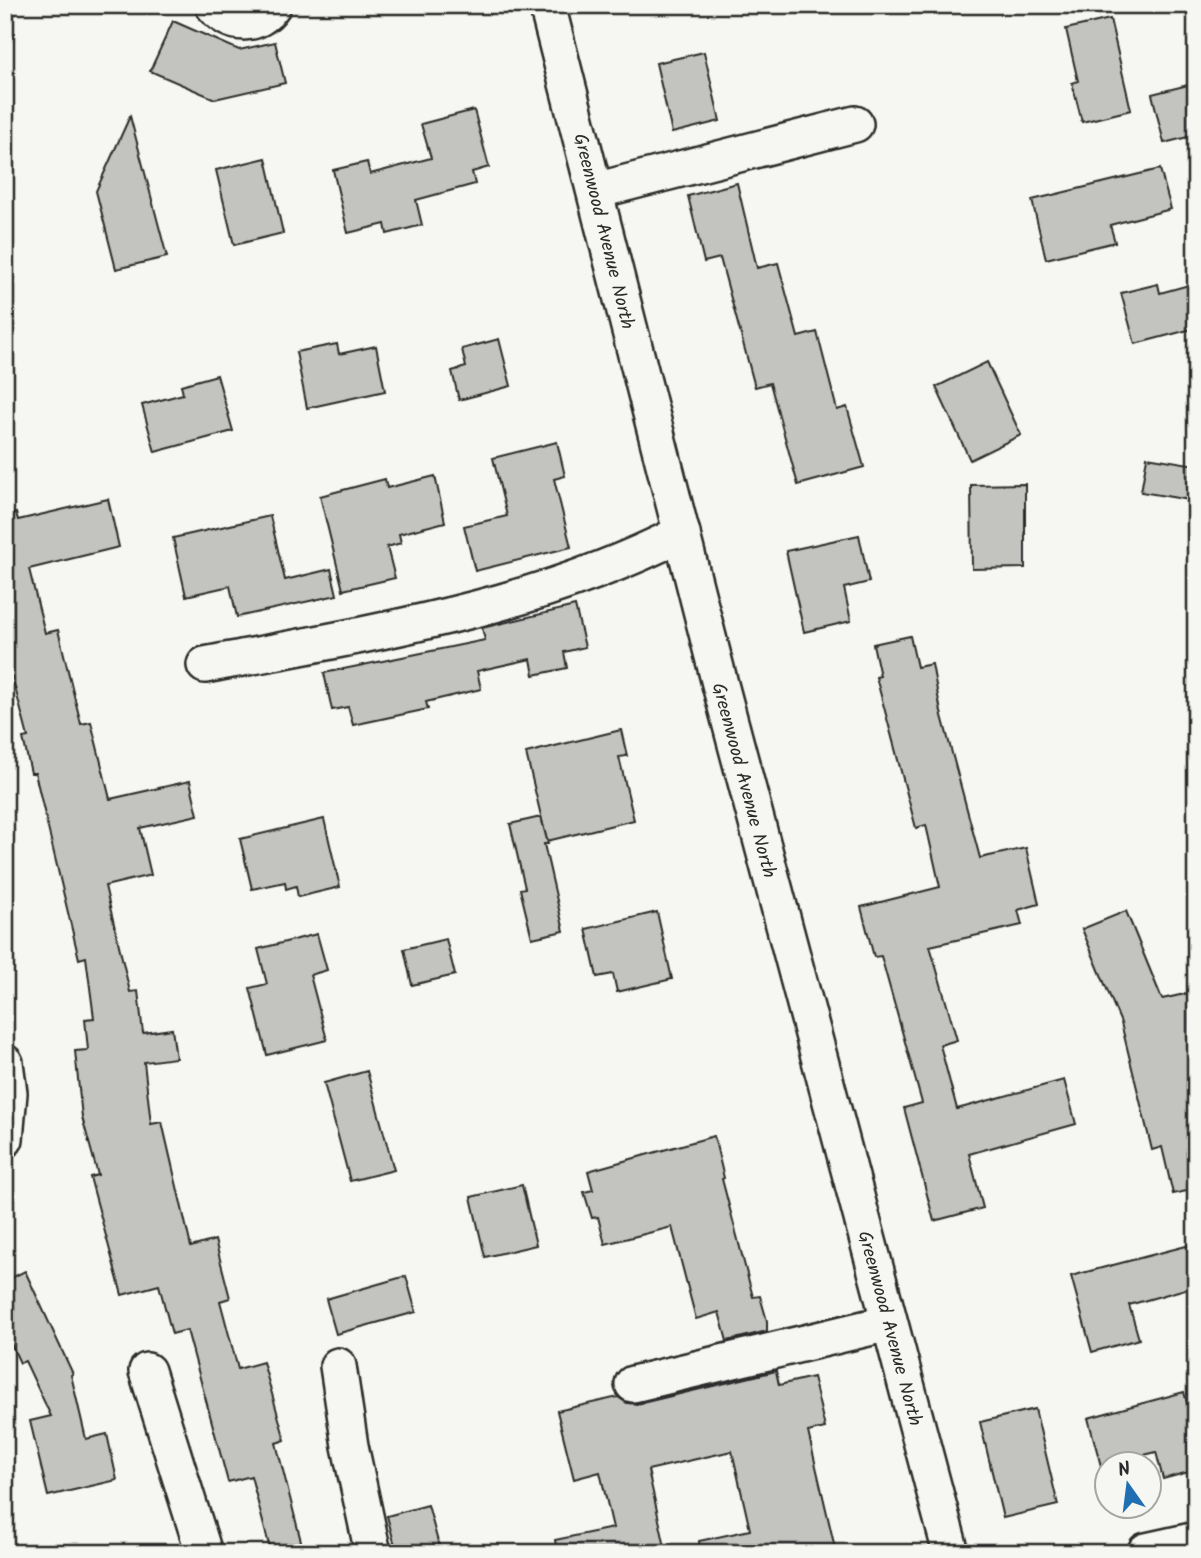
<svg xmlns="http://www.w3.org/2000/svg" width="1201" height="1558" font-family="Kalam,sans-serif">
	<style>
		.building { fill: #c3c3c0; stroke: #2b2b2b; stroke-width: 2 }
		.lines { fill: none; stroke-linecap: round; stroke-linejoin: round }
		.minor-casing { stroke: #2b2b2b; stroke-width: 40 }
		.minor { stroke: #f6f6f2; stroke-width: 35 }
		.labels { text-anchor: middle; stroke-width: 5; stroke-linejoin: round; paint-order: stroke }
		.street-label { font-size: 19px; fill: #2b2b2b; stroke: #f6f6f2 }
	</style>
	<rect width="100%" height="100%" fill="#f6f6f2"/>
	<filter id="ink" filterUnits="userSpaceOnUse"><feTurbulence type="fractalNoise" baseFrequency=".0143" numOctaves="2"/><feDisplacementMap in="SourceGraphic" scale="14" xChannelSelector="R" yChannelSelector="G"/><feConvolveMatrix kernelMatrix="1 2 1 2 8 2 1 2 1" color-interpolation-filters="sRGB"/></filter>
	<g filter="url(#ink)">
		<g class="building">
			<path d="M1110 19 1131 110 1082 122 1072 83 1078 81 1066 29Z"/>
			<path d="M173 21 239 50 275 42 285 83 215 99 150 71Z"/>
			<path d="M704 52 720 121 672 133 656 63Z"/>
			<path d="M1196 83V135L1164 143 1152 94Z"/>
			<path d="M474 110 489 167 472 172 475 184 416 200 422 225 387 234 385 224 348 233 333 170 367 162 370 174 431 158 421 124Z"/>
			<path d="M130 116 167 257 116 269 96 191Z"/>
			<path d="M266 158 283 233 234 245 216 170Z"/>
			<path d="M1160 169 1171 209 1110 225 1115 242 1046 259 1032 200Z"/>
			<path d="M737 183 757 268 778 263 798 337 817 332 837 410 847 407 864 467 798 485 770 383 755 387 720 258 704 262 688 196Z"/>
			<path d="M1196 283V328L1135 344 1121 293 1158 284 1160 293Z"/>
			<path d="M499 339 511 386 459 400 452 371 466 367 462 349Z"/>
			<path d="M337 344 339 354 376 346 385 391 307 408 296 352Z"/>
			<path d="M987 362 1021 435 970 460 936 387Z"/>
			<path d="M217 375 233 431 155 452 142 405 183 394 181 385Z"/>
			<path d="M557 442 565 476 554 479 571 547 475 571 464 526 507 516 493 458Z"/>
			<path d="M1147 457 1196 465V501L1141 492Z"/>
			<path d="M435 476 445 522 399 534 401 543 387 547 395 578 343 590 320 496 385 479 387 488Z"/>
			<path d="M1025 484V568L972 569 971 485Z"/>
			<path d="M108 499 119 547 29 569 45 633 58 630 81 724 91 722 110 799 190 781 198 815 140 828 151 875 105 886 130 992 138 991 143 1033 172 1029 176 1058 144 1062 151 1124 162 1122 191 1247 215 1240 230 1298 220 1301 238 1369 263 1362 285 1440 276 1443 304 1553H271L251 1476 228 1482 187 1330 172 1334 159 1285 122 1295 90 1177 98 1175 82 1117 75 1051 88 1050 85 1019 94 1018 86 957 79 959 35 773H31L23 738 28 737 12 676 5 677V515L16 513 18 520Z"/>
			<path d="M270 516 285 580 331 569 337 595 237 617 230 586 186 596 173 538Z"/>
			<path d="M859 535 869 582 844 588 851 621 804 632 786 551Z"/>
			<path d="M575 606 585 647 564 652 567 668 534 675 531 659 477 671 481 689 426 702 428 709 353 725 348 707 332 710 324 673 485 640 482 628Z"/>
			<path d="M910 636 917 667 932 664 941 712 980 858 1026 848 1039 904 1018 910 1022 925 930 946 957 1040 940 1045 957 1109 1064 1080 1076 1124 969 1154 983 1208 934 1221 904 1108 922 1103 881 956 874 957 861 907 940 887 926 825 916 828 876 677 880 676 873 644Z"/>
			<path d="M621 730 627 756 619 757 634 820 547 841 526 753Z"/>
			<path d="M541 817 548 844H544L564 931 532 938 520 889 525 888 510 824Z"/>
			<path d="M324 819 340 887 298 897 296 886 286 889 285 882 252 889 240 839Z"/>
			<path d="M1126 911 1162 999 1189 993 1196 1022V1189L1173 1194 1162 1147 1152 1150 1121 1023 1082 929Z"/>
			<path d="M657 912 672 979 617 992 613 974 597 977 586 929Z"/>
			<path d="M317 934 327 970 310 975 327 1040 267 1055 250 988 267 984 258 949Z"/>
			<path d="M446 939 455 975 412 985 404 949Z"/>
			<path d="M367 1071 394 1170 350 1181 324 1083Z"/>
			<path d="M714 1136 724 1178 722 1179 753 1297 760 1296 767 1321V1331L727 1341 719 1312 696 1319 672 1227 605 1244 598 1217 592 1218 584 1192 593 1190 588 1171Z"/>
			<path d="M522 1185 536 1245 485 1257 471 1197Z"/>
			<path d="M1190 1245 1196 1265V1286L1129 1305 1139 1339 1092 1352 1071 1276Z"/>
			<path d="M25 1271 73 1374 71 1375 86 1439 107 1434 117 1480 48 1496 30 1421 51 1416 25 1361 20 1363 5 1331V1281Z"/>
			<path d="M406 1276 416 1312 336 1334 326 1299Z"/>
			<path d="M776 1371 779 1385 813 1377 825 1428 808 1432 835 1548 815 1553H700L699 1541 750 1530 732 1451 648 1470 665 1547 640 1553H557L555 1540 613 1528 600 1472 574 1479 557 1411 618 1397 627 1403 638 1404Z"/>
			<path d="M1184 1392 1196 1435V1470L1163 1479 1156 1452 1101 1466 1088 1418Z"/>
			<path d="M1035 1409 1058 1505 1003 1518 980 1422Z"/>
			<path d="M428 1505 441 1553H397L387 1516Z"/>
		</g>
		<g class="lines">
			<g class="minor-casing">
				<g id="minor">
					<path d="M213 5C229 27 258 28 273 5"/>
					<path d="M547 5 721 688 951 1553"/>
					<path d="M595 191 855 124"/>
					<path d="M205 665C366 634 534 609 682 533"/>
					<path d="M5 1063 9 1093 5 1139"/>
					<path d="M338 1366 350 1446 373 1553"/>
					<path d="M147 1371 204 1553"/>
					<path d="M633 1384 889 1323"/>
					<path d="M1146 1551 1196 1540"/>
				</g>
			</g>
			<use href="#minor" class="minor"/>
		</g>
	</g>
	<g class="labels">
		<g class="street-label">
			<text transform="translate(605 231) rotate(76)" y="7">Greenwood Avenue North</text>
			<text transform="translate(745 780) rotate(75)" y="7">Greenwood Avenue North</text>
			<text transform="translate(891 1328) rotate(75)" y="7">Greenwood Avenue North</text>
		</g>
	</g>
	<rect width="1201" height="1558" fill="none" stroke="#f6f6f2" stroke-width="28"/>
	<rect x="14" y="14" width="1173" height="1530" fill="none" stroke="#2b2b2b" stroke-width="2.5" filter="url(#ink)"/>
	<g transform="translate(1128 1485) rotate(346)"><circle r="33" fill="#f6f6f2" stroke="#a5a5a2" stroke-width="2"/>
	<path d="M0-5L12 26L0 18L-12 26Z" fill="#1f6fb2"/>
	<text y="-10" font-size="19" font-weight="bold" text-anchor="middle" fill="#2b2b2b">N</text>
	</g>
</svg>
